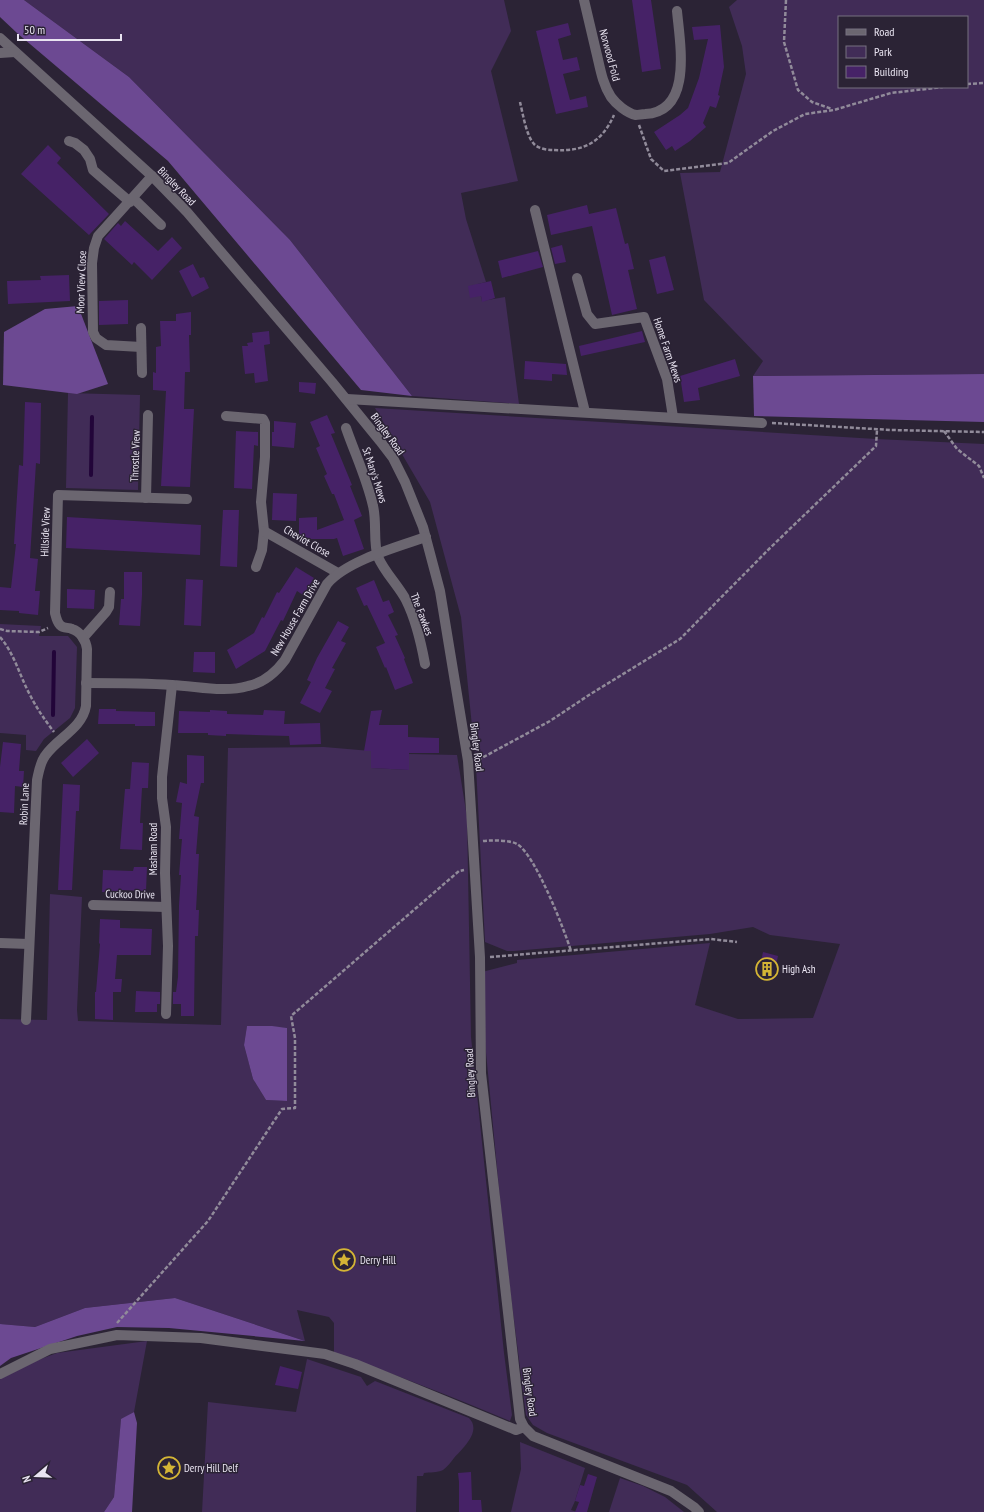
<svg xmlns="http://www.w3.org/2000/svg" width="984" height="1512" font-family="'PT Sans Narrow',sans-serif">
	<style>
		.green { fill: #412c57; fill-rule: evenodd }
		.forest { fill: #6c4992 }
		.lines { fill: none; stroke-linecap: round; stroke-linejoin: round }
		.stream { stroke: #220539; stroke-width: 4 }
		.building { fill: #462267 }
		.path { stroke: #918b9a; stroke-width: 2.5; stroke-dasharray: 4 2; stroke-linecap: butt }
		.minor { stroke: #6b6670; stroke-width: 10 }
		.labels { text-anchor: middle; stroke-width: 3; stroke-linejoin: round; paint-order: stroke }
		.street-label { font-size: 11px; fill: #e9e4f1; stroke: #2b2335 }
		.poi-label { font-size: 11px; fill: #e9e4f1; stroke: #2b2335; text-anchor: start }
	</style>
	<rect width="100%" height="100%" fill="#2b2335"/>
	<g class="green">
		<path d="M24 0H504L511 31 491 71 518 181 461 193 466 219 486 282 478 284 482 301 505 297 519 404 412 396 290 240 129 77Z"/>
		<path d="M737 0H984V374L753 376 763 361 704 300 680 173 720 172 746 74 742 46 729 7ZM839 17H967V87H839Z"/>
		<path d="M68 393 140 395 138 490 66 488Z"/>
		<path d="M375 408 876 439 984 444V1512H717L687 1485 547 1433 533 1425 526 1415 504 1241 485 1042 482 972 517 963V960L710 943 695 1005 738 1019 813 1018 840 944 770 935 753 927 710 934 514 951H507L485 942 476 766 461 617 430 502Z"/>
		<path d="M0 624 41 626 39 636H68L77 647 75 708 70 718 44 739 36 751 26 750V735L0 733Z"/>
		<path d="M324 747 371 751 372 768 409 770V754L457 755 467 817 471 1037 504 1353 512 1415 510 1421C452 1397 394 1373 334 1354V1323L329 1317 297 1310 305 1341 175 1298 85 1308 35 1327 0 1324V1019L47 1020 50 894 82 897 77 1010 78 1021 221 1025 228 748ZM247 1026 287 1028V1101L266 1100 253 1079 244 1045Z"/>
		<path d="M147 1341 134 1412 121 1420 114 1497 104 1512H0V1374L57 1353Z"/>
		<path d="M307 1359 361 1377 367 1386 375 1381 469 1418C482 1431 463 1448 454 1458 451 1462 447 1467 443 1470 437 1473 430 1472 424 1473L423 1476H417L416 1512H202L208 1402 296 1412Z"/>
		<path d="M520 1442 585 1468 575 1501 571 1510 577 1512H511L521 1469Z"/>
		<path d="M620 1478 643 1486 665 1497 684 1512H609Z"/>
	</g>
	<g class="forest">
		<path d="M0 0H24L129 77 290 240 412 396 361 390 168 161 17 33 0 17Z"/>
		<path d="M78 306 108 384 77 394 3 385 4 332 45 309Z"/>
		<path d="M984 374V422L754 416 753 376Z"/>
		<path d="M247 1026H272L287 1028V1101L266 1100 253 1079 244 1045Z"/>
		<path d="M175 1298 305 1341 169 1328 117 1327 77 1336 11 1358 0 1366V1324L35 1327 85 1308Z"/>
		<path d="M134 1412 137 1423 132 1512H104L114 1497 121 1419Z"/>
	</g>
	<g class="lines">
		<g class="stream">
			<path d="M91 475 92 417"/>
			<path d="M53 715 54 652"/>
		</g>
	</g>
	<g class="building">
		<path d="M632 0H651L661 69 642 72Z"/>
		<path d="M568 23 571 35 558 39 563 60 577 57 580 70 563 74 570 100 586 96 588 107 556 114 536 31Z"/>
		<path d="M720 25 724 67 718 95 720 96 716 108 710 106 703 123 706 127 690 141 675 151 672 146 666 150 654 132 680 115 688 108 699 78 708 39 694 40 692 27Z"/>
		<path d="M48 145 61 158 57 163 109 214 89 235 21 174Z"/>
		<path d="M587 205 589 214 616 208 625 244 628 243 634 269 628 270 637 309 612 315 592 226 551 235 547 215Z"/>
		<path d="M125 221 158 251 172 237 182 248 152 280 134 262 132 265 104 239 118 223 121 226Z"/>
		<path d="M562 245 566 262 555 264 551 248Z"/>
		<path d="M538 251 543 267 502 278 498 261Z"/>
		<path d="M665 256 674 290 657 294 649 260Z"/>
		<path d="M193 264 200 278 204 277 209 288 192 297 179 271Z"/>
		<path d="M69 275 70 301 8 304 7 281 41 280 40 276Z"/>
		<path d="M491 281 495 298 482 302 481 296 470 298 468 286Z"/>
		<path d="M128 300V324L99 325V301Z"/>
		<path d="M191 312V335H189L190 372H185L184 409H194L190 487 161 486 166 391 153 390V372L156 373V347L161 346 160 321H176V314Z"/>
		<path d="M269 331 270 344 264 345 268 381 255 383 254 373 245 374 242 346H248L247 343 253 342 252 333Z"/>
		<path d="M642 331 645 342 581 356 579 346Z"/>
		<path d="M735 359 740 376 698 388 700 400 684 402 680 376Z"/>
		<path d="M525 361 566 364 567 375 552 374V381L524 379Z"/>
		<path d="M299 382 316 383 315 394 299 392Z"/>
		<path d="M25 402 41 403 40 464 36 463 30 558 38 559 35 591H40L38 615 19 613V611L0 610V587L11 588 16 544H14L19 465 23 466Z"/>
		<path d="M327 415 335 433 331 434 352 485 350 486 362 516 354 520 364 549 343 556 337 538 334 539H297L296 537 299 536V518L317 517V530L344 520 334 494H332L324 476 327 474 316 448 320 446 310 422Z"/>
		<path d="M274 421 296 423 294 448 272 446V432H274Z"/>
		<path d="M236 431 258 432V446L254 445 252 489 234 488Z"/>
		<path d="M273 493 297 494 296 521 272 520Z"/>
		<path d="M223 510H239L237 567 220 566Z"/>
		<path d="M67 517 201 525 200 555 66 548Z"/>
		<path d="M296 567 314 578 303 595 297 591 283 621 281 620 265 651 236 669 227 650 254 633 262 617 264 618 277 592 279 593Z"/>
		<path d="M124 572H142V595L140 626 119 625 121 599H124Z"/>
		<path d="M186 579 203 580 201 626 184 625Z"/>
		<path d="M374 580 383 602 389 600 394 612 388 615 398 635 395 636 405 658 404 659 413 683 395 690 386 667 385 668 376 647 385 643 367 605 364 606 356 588Z"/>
		<path d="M67 589 95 590 94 609 67 608Z"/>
		<path d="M338 621 349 627 341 641 346 643 332 668 335 669 325 688 332 691 320 713 300 703 311 682 307 680 317 658Z"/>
		<path d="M194 652H215V673L193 672Z"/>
		<path d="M99 709H116V711L155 712V726H135V724H98Z"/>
		<path d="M210 710 227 711V714L263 715 264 710 285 711 284 724 320 723 321 744 290 745 289 736 226 734V736L208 735V733H178L179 711 210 712Z"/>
		<path d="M382 710 379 725H408V737L439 738V753H409V770L371 768V751H364L371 711Z"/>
		<path d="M87 739 99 753 73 777 61 763Z"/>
		<path d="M3 742 21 744 19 771H24L23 787 15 786 14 813 0 812V767Z"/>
		<path d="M187 755 204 756V783H201L194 816 199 817 196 854H199L196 910H199L198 936H195L194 1016H181V1004H173V992H176L178 977 179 905 181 875H179L182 839H179L182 803 176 802 180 782 187 784Z"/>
		<path d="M132 762 149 763 148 788H142L140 823H143L142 850 120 849 125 789H130Z"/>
		<path d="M63 784 80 785 79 811H76L72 890H58Z"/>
		<path d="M134 867H147L146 891 122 890V893L102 892 103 870 133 871Z"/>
		<path d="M100 919 120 920V928L152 929 151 955H117L115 979H122L121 992H113V1020L95 1019V992H96L100 944 99 943Z"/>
		<path d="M763 952 778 956 773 980 758 976Z"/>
		<path d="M136 991 160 992V1004H157V1012H135Z"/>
		<path d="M280 1366 302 1372 298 1389 275 1385Z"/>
		<path d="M471 1472 472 1500H481L482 1512H459V1482L458 1473Z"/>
		<path d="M588 1474 597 1477 587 1512H575L579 1502 575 1501 580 1485 584 1486Z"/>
	</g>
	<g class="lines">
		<g class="path">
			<path d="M786 0 784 42 798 90 812 102 832 109"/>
			<path d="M967 84 984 83"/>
			<path d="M520 102C523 114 526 135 534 144 539 149 548 150 554 150 584 152 602 142 614 115"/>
			<path d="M639 125 651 159 664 171 728 163 773 131 805 114 834 110 891 93 943 87"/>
			<path d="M772 423 891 430 984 432"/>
			<path d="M944 431 957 449 979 466 984 478"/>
			<path d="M0 629 7 631 39 632 48 628"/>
			<path d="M0 637C14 653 19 674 29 693 36 707 44 719 54 732"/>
			<path d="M478 760 550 721 589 695 680 639 769 549 876 446 877 430"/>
			<path d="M483 841C491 840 510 840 517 844 535 854 564 929 571 951"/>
			<path d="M490 957 711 939 737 942"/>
			<path d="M117 1323 208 1221 282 1109 295 1108V1038L291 1016 459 871 464 870"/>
		</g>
		<g class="minor">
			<path d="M584 0C588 17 592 34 596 51 600 67 602 83 611 97 616 104 627 113 636 115 638 115 642 114 645 114 693 112 680 44 677 11"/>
			<path d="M0 38 152 176 187 212 332 382 380 441 393 458 405 482 423 527 440 591 468 761 480 957 481 1073 520 1419 524 1427 533 1436 671 1491 694 1507 699 1512"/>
			<path d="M0 53 15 52"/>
			<path d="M69 141 75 143 84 150 90 159 93 170 130 202"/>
			<path d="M133 198 161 225"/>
			<path d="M535 210 585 412"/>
			<path d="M577 278 587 314 595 324 644 317 667 379 673 417"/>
			<path d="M141 328 142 373"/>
			<path d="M141 347 106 345 96 338 93 332 92 263 94 248 98 236 152 176"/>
			<path d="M347 399 762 423"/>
			<path d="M226 416 263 419 265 423V457L261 502 264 531 262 550 256 567"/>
			<path d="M346 428C355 454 367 479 373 506 377 521 373 544 378 557 385 573 398 585 406 600 416 620 421 642 425 664"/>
			<path d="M146 498 148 415"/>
			<path d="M264 531 338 573"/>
			<path d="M83 638 106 612 109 607 110 592"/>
			<path d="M86 683C115 683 144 683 172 685 197 686 224 693 248 686 263 683 276 672 285 660L327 584C346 561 397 547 426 537"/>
			<path d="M93 905 166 907"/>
			<path d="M0 943 29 944"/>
			<path d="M166 1014 168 946 165 873 166 827 162 798V777L172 685"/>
			<path d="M26 1020 37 780C39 771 40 763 45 756 57 738 82 729 86 706L87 649C86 641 81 632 72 629 68 627 64 629 60 625 57 622 56 617 55 613L58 495 187 499"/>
			<path d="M0 1374 50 1349 117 1335 201 1338 325 1354 355 1364 516 1430 524 1427"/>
		</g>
	</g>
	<defs>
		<g id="building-ring" transform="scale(1.15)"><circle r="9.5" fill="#2b2335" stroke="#d4b535" stroke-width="1.5"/><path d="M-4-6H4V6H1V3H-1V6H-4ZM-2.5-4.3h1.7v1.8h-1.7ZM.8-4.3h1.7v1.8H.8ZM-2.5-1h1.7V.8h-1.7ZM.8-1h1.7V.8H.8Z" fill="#d4b535"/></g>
		<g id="sight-ring" transform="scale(1.15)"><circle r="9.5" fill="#2b2335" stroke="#d4b535" stroke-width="1.5"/><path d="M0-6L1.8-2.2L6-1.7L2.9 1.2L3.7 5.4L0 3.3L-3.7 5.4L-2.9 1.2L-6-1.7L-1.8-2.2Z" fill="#d4b535"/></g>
	</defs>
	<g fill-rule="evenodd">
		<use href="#building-ring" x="767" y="969"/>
		<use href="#sight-ring" x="344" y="1260"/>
		<use href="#sight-ring" x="169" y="1468"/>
	</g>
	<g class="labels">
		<g class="street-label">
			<text transform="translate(610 55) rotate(75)" y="4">Norwood Fold</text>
			<text transform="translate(177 186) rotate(46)" y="4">Bingley Road</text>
			<text transform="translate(81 282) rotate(-88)" y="4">Moor View Close</text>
			<text transform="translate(668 350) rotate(71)" y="4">Home Farm Mews</text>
			<text transform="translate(388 434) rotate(54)" y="4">Bingley Road</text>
			<text transform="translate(135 456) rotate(-88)" y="4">Throstle View</text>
			<text transform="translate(375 475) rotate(72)" y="4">St Mary's Mews</text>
			<text transform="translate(45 532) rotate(-88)" y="4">Hillside View</text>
			<text transform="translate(307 541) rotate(30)" y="4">Cheviot Close</text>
			<text transform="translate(422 614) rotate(69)" y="4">The Fawkes</text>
			<text transform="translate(295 617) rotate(-60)" y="4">New House Farm Drive</text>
			<text transform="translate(477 747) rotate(83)" y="4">Bingley Road</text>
			<text transform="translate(24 804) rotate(-87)" y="4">Robin Lane</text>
			<text transform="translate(153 849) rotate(-90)" y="4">Masham Road</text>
			<text transform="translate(130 894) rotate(1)" y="4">Cuckoo Drive</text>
			<text transform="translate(470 1073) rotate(-93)" y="4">Bingley Road</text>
			<text transform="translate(530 1392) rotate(82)" y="4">Bingley Road</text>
		</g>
		<g class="poi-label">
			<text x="782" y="973">High Ash</text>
			<text x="360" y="1264">Derry Hill</text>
			<text x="184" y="1472">Derry Hill Delf</text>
		</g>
	</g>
	<rect x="838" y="16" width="130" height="72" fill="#2b2335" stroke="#777080"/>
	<rect x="846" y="29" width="20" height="6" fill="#6b6670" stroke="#777080"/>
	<text x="874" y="36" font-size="12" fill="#e9e4f1">Road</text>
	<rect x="846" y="46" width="20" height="12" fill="#412c57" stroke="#777080"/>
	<text x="874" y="56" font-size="12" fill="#e9e4f1">Park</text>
	<rect x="846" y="66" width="20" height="12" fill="#462267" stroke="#777080"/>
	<text x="874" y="76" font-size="12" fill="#e9e4f1">Building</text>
	<g transform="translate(36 1476) rotate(251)" stroke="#2b2335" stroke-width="3" paint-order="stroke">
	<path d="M0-3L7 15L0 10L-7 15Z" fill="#e9e4f1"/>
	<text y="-6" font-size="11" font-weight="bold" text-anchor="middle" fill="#e9e4f1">N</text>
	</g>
	<path d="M18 34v6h103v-6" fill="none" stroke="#e9e4f1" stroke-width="2"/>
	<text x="24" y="34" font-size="12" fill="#e9e4f1" stroke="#2b2335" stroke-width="3" paint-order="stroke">50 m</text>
</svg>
